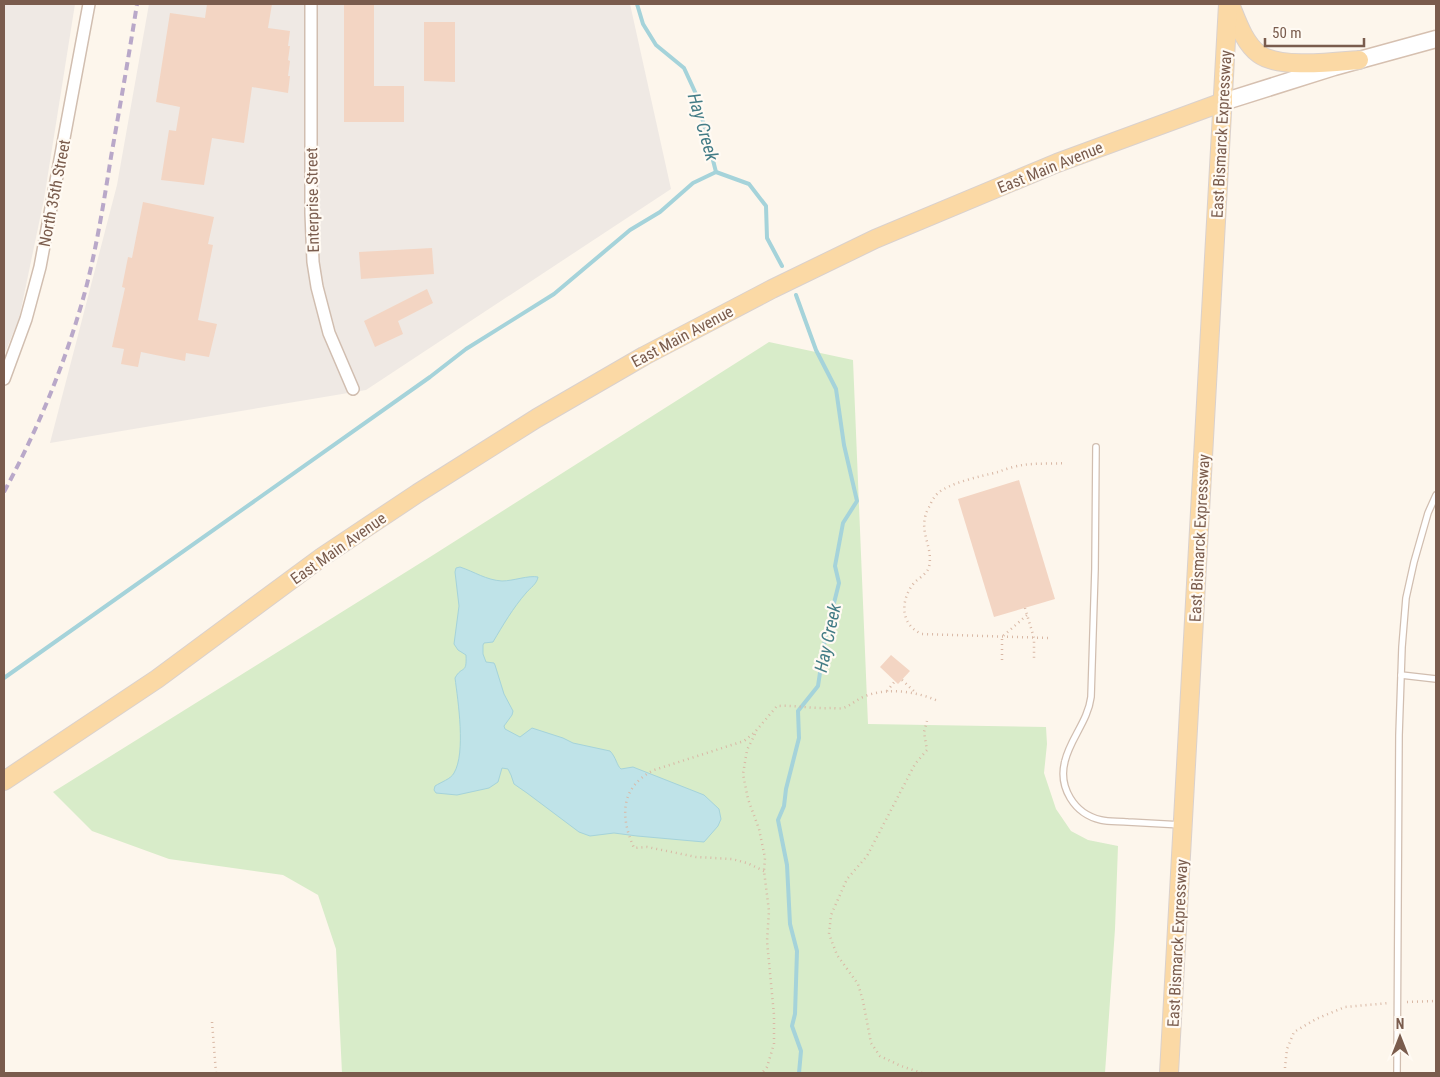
<svg xmlns="http://www.w3.org/2000/svg" width="1440" height="1077" font-family="'Roboto Condensed',sans-serif">
	<style>
		.industrial { fill: #efe9e4 }
		.green { fill: #d8ecc9 }
		.water { fill: #bfe3e8; stroke: #a5d3da }
		.lines { fill: none; stroke-linecap: round; stroke-linejoin: round }
		.stream { stroke: #a5d3da; stroke-width: 4 }
		.building { fill: #f3d5c3 }
		.lane-casing { stroke: #d1beb0; stroke-width: 8 }
		.street-casing { stroke: #d1beb0; stroke-width: 14 }
		.secondary-casing { stroke: #d6c0b0; stroke-width: 19 }
		.primary-casing { stroke: #dad1cd; stroke-width: 20 }
		.path { stroke: #d9b8a5; stroke-width: 2.5; stroke-dasharray: 1 4; stroke-linecap: butt }
		.lane { stroke: #fff; stroke-width: 5.5 }
		.street { stroke: #fff; stroke-width: 11 }
		.secondary { stroke: #fff; stroke-width: 16 }
		.primary { stroke: #fbd9a5; stroke-width: 18 }
		.rail { stroke: #b9a8c9; stroke-width: 4; stroke-dasharray: 8 5; stroke-linecap: butt }
		.labels { text-anchor: middle; stroke-width: 4.5; stroke-linejoin: round; paint-order: stroke }
		.street-label { font-size: 16px; fill: #7a5c4d; stroke: #fffaf3 }
		.water-label { font-size: 18px; font-style: italic; fill: #437c86; stroke: #fffaf3 }
	</style>
	<rect width="100%" height="100%" fill="#fdf6ec"/>
	<g class="industrial">
		<path d="M4 4H75L44 199 19 319 4 355Z"/>
		<path d="M149 4H630L671 189 366 390 50 443 117 185Z"/>
	</g>
	<path class="green" d="M769 342 853 360 868 724 1046 727 1047 744 1044 773 1056 809 1071 831 1088 840 1118 846 1115 929 1105 1073H342L336 949 318 895 283 875 169 859 92 831 53 792 430 557Z"/>
	<path class="water" d="M460 567C475 572 486 580 502 581 513 581 529 575 538 577 537 584 530 588 526 593 513 608 503 625 493 642L484 643 483 645V654L486 662 494 663 495 665 504 694 513 711 512 715 504 726 505 729 520 737 532 728 563 738 573 743 610 751C616 757 617 766 621 769L633 767 704 795 719 809 721 819 718 826 704 842 637 836 614 833 590 836 579 832 527 793 514 784 511 775 508 769 502 768 498 782 489 788 457 795 436 793 434 790 435 786C441 782 451 779 454 773 466 753 458 701 455 678 462 665 467 675 466 655L458 650 454 644 459 606 455 572 456 568Z"/>
	<g class="lines">
		<g class="stream">
			<path d="M637 4 643 24 656 45 684 68 696 94 716 172 749 184 766 206 767 238 782 266"/>
			<path d="M796 295 816 350 836 389 844 445 857 501 843 523 835 566 839 583 825 639 818 686 798 711 799 738 786 789 784 806 778 820 787 865 790 924 797 951 795 1014 792 1026 801 1051 799 1073"/>
			<path d="M4 678 430 377 466 349 554 294 630 230 660 212 693 183 716 172"/>
		</g>
	</g>
	<g class="building">
		<path d="M207 4H272L268 28 290 31 288 46H290L288 60 290 61 288 76H290L288 93 252 87 244 143 212 138 204 185 161 180 169 130 176 131 180 107 156 102 170 13 205 18Z"/>
		<path d="M344 4H374V86H404V122H344Z"/>
		<path d="M424 22H455V82L424 81Z"/>
		<path d="M143 202 214 217 208 244 213 245 198 320 217 324 209 357 186 353 185 361 141 352 138 367 121 364 124 349 112 347 125 288 122 287 128 257 132 258Z"/>
		<path d="M432 248 434 274 361 279 359 252Z"/>
		<path d="M427 289 433 303 398 321 403 334 375 347 364 321Z"/>
		<path d="M1019 480 1055 599 994 617 958 499Z"/>
		<path d="M891 655 910 671 898 684 880 667Z"/>
	</g>
	<g class="lines">
		<g class="lane-casing">
			<g id="lane">
				<path d="M1096 447 1095 569 1091 697C1088 721 1070 739 1065 761 1058 787 1074 814 1101 820 1109 822 1119 821 1128 822 1146 823 1164 824 1182 825"/>
				<path d="M1401 675 1436 679"/>
				<path d="M1397 1073 1399 735 1402 647 1406 598 1414 562 1428 513 1436 495"/>
			</g>
		</g>
		<g class="street-casing">
			<g id="street">
				<path d="M311 4V213L313 262 317 287 329 333 353 389"/>
				<path d="M4 379 26 319 40 267 89 4"/>
			</g>
		</g>
		<g class="secondary-casing">
			<path id="secondary" d="M1223 102 1334 67 1436 39"/>
		</g>
		<g class="primary-casing">
			<g id="primary">
				<path d="M1230 4C1237 21 1244 43 1259 54 1279 69 1334 62 1359 60"/>
				<path d="M4 781 157 679 322 557 418 493 537 418 644 356 772 289 875 239 1057 163 1223 102"/>
				<path d="M1169 1073 1228 4"/>
			</g>
		</g>
		<g class="path">
			<path d="M1025 608 1034 638V661"/>
			<path d="M1048 638 922 634C900 625 900 600 914 583 919 578 927 574 929 567 934 545 916 531 929 507 931 503 933 498 937 494 948 483 982 476 998 472 1006 469 1015 466 1023 465 1037 463 1052 464 1065 463"/>
			<path d="M1002 660V637L1027 615"/>
			<path d="M902 680 916 693"/>
			<path d="M887 691 895 681"/>
			<path d="M755 734 747 750 743 774 748 799 759 829 765 858 764 871 769 911 767 941 774 1015V1044L767 1067 762 1073"/>
			<path d="M764 871 747 863 732 859 696 857 647 847 634 848C620 817 620 787 654 770L744 741 755 732 777 706C795 705 813 709 831 708 834 708 839 709 843 708 850 706 856 700 863 697 886 687 916 691 938 701"/>
			<path d="M1407 1002 1436 1001"/>
			<path d="M212 1022 216 1073"/>
			<path d="M922 1073 901 1066 880 1056 871 1043 863 1001 858 984 837 955 829 934 831 915 847 879 867 856 915 764 927 750 924 732 927 721"/>
			<path d="M1285 1073V1067L1287 1049 1294 1032 1316 1019 1345 1007 1389 1003"/>
		</g>
		<use href="#lane" class="lane"/>
		<use href="#street" class="street"/>
		<use href="#secondary" class="secondary"/>
		<use href="#primary" class="primary"/>
		<path class="rail" d="M4 492C39 427 67 359 86 288 97 245 104 201 111 157 120 106 129 55 137 4"/>
	</g>
	<g class="labels">
		<g class="street-label">
			<text transform="translate(1221 134) rotate(-87)" y="6">East Bismarck Expressway</text>
			<text transform="translate(1050 167) rotate(-22)" y="6">East Main Avenue</text>
			<text transform="translate(54 193) rotate(-79)" y="6">North 35th Street</text>
			<text transform="translate(312 200) rotate(-91)" y="6">Enterprise Street</text>
			<text transform="translate(682 336) rotate(-28)" y="6">East Main Avenue</text>
			<text transform="translate(1199 538) rotate(-87)" y="6">East Bismarck Expressway</text>
			<text transform="translate(338 548) rotate(-35)" y="6">East Main Avenue</text>
			<text transform="translate(1177 943) rotate(-87)" y="6">East Bismarck Expressway</text>
		</g>
		<g class="water-label">
			<text transform="translate(703 127) rotate(74)" y="6">Hay Creek</text>
			<text transform="translate(828 638) rotate(-78)" y="6">Hay Creek</text>
		</g>
	</g>
	<rect width="1440" height="1077" fill="none" stroke="#7a5c4d" stroke-width="10"/>
	<g transform="translate(1400 1037)" stroke="#fffaf3" stroke-width="4" paint-order="stroke">
	<path d="M0-4L9 19L0 12L-9 19Z" fill="#7a5c4d"/>
	<text y="-8" font-size="14" font-weight="bold" text-anchor="middle" fill="#7a5c4d">N</text>
	</g>
	<path d="M1265 38v8h99v-8" fill="none" stroke="#7a5c4d" stroke-width="2.5"/>
	<text x="1272" y="38" font-size="15" fill="#7a5c4d" stroke="#fffaf3" stroke-width="4" paint-order="stroke">50 m</text>
</svg>
